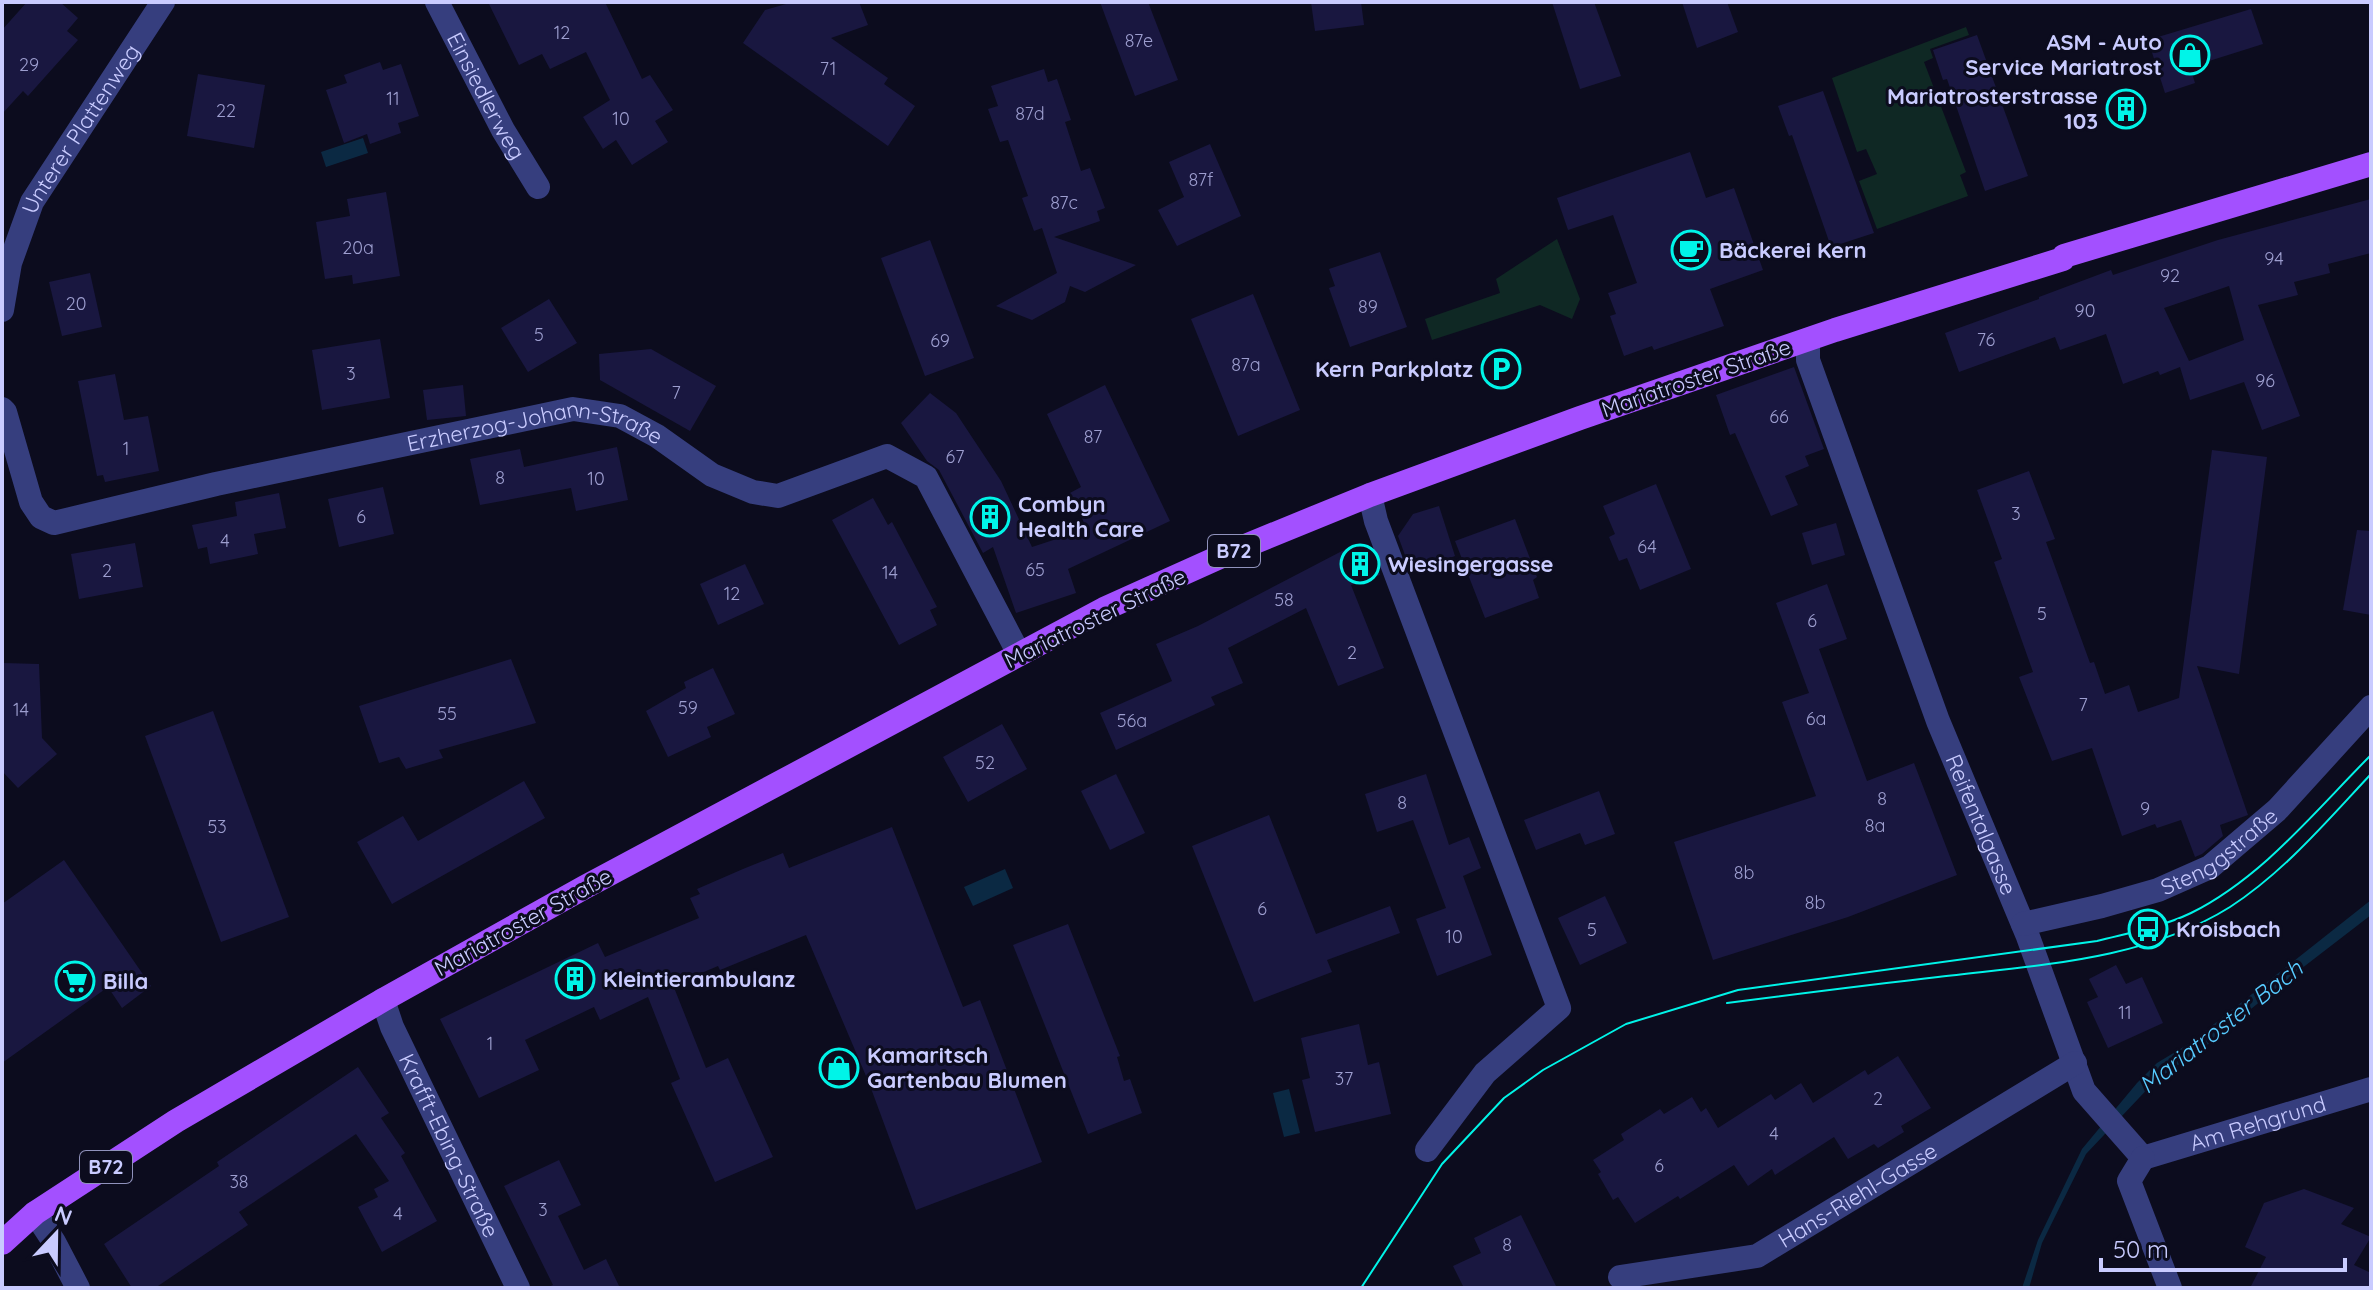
<svg xmlns="http://www.w3.org/2000/svg" width="2373" height="1290" font-family="Quicksand,sans-serif">
	<style>
		.green { fill: #0f2824 }
		.water { fill: #0b2943 }
		.building { fill: #191740; fill-rule: evenodd }
		.lines { fill: none; stroke-linecap: round; stroke-linejoin: round }
		.minor { stroke: #363e7e; stroke-width: 24 }
		.major { stroke: #a350ff; stroke-width: 24 }
		.tram { stroke: #00f4e8; stroke-width: 2 }
		.labels { text-anchor: middle; stroke-width: 6; stroke-linejoin: round; paint-order: stroke }
		.number-label { font-size: 18px; fill: #9d9ecf }
		.shield { fill: #0c0c1e; stroke: #9092bc; stroke-width: 2 }
		.shield-label { font-size: 20px; font-weight: bold; fill: #c9cbff }
		.poi-label { font-size: 22px; font-weight: bold; fill: #c9cbff; stroke: #0c0c1e; text-anchor: start }
		.street-label { font-size: 22px; fill: #c9cbff; stroke: #0c0c1e }
		.water-label { font-size: 24px; font-style: italic; fill: #57cbff; stroke: #0c0c1e }
	</style>
	<rect width="100%" height="100%" fill="#0c0c1e"/>
	<g class="green">
		<path d="M1966 27 1969 35 1930 49 1933 58 1924 62 1966 172 1960 175 1968 196 1877 229 1859 181 1877 174 1866 149 1857 152 1832 78Z"/>
		<path d="M1557 239 1580 299 1572 319 1540 305 1432 340 1425 319 1500 293 1496 279Z"/>
	</g>
	<g class="water">
		<path d="M363 138 368 153 326 167 321 152Z"/>
		<path d="M1005 869 1013 888 973 906 964 887Z"/>
		<path d="M2371 900V915L2279 986 2206 1046 2156 1080 2086 1154 2042 1243 2029 1288H2022L2038 1240 2082 1149 2137 1083 2157 1063 2190 1043Z"/>
		<path d="M1289 1089 1300 1133 1284 1137 1273 1093Z"/>
	</g>
	<g class="building">
		<path d="M27 2H60L78 18 67 31 78 40 28 96 23 91 2 114V30Z"/>
		<path d="M488 2H605L642 79 650 75 673 110 655 121 668 142 632 165 616 140 603 149 583 117 610 100 586 52 550 69 542 54 519 65Z"/>
		<path d="M793 2H859L868 25 831 38 888 78 884 84 915 106 888 146 743 43 765 10Z"/>
		<path d="M1100 2H1148L1178 80 1135 96Z"/>
		<path d="M1311 2H1361L1364 25 1315 31Z"/>
		<path d="M1552 2H1594L1621 76 1580 89Z"/>
		<path d="M1682 2H1727L1738 32 1697 48Z"/>
		<path d="M2251 9 2263 44 2190 67 2195 83 2165 93 2148 40Z"/>
		<path d="M1977 35 2028 176 1985 191 1947 79 1943 80 1933 50Z"/>
		<path d="M380 62 383 70 401 64 419 116 398 123 401 133 370 144 367 134 344 143 326 90 347 83 344 75Z"/>
		<path d="M1044 69 1048 82 1057 79 1071 120 1065 122 1081 171 1090 168 1105 208 1097 211 1100 221 1054 237 1136 265 1085 292 1070 286 1065 302 1032 320 996 306 1057 273 1042 228 1034 231 1022 198 1028 196 1008 140 1000 142 988 109 998 106 991 86Z"/>
		<path d="M198 74 265 85 254 148 187 136Z"/>
		<path d="M1823 91 1874 233 1831 247 1792 135 1789 136 1778 106Z"/>
		<path d="M1210 144 1241 216 1177 246 1158 210 1184 197 1169 162Z"/>
		<path d="M1690 152 1706 198 1734 188 1763 270 1710 289 1724 326 1654 350 1652 346 1624 356 1610 316 1616 314 1608 293 1637 283 1613 215 1568 230 1557 198Z"/>
		<path d="M386 192 400 276 353 284 352 275 325 279 316 222 350 216 347 199Z"/>
		<path d="M2371 199V253L2328 264 2330 273 2294 282 2298 295 2258 305 2300 416 2262 430 2244 382 2190 400 2180 367 2160 375 2158 371 2123 384 2106 334 2060 350 2055 337 1959 372 1945 333 2039 299V297L2111 270 2113 275 2218 240ZM2229 286 2244 340 2189 361 2164 308Z"/>
		<path d="M930 240 974 358 925 376 881 258Z"/>
		<path d="M1380 252 1407 327 1350 347 1329 288 1335 286 1329 269Z"/>
		<path d="M90 273 102 327 62 336 49 282Z"/>
		<path d="M1253 294 1300 410 1238 436 1191 319Z"/>
		<path d="M549 299 577 343 528 372 501 328Z"/>
		<path d="M380 339 390 398 322 410 312 350Z"/>
		<path d="M651 349 716 386 690 431 600 380 599 354Z"/>
		<path d="M1794 367 1824 449 1805 456 1809 466 1785 476 1798 505 1771 516 1735 433 1730 435 1716 395Z"/>
		<path d="M115 374 124 420 148 416 159 471 105 482 103 475 97 476 78 381Z"/>
		<path d="M463 385 466 416 427 420 423 390Z"/>
		<path d="M1105 385 1170 521 1068 569 1076 593 1016 613 993 547 983 553 939 470 927 461 901 423 930 393 956 413 1001 481 1032 547 1087 529 1070 493 1081 487 1047 414Z"/>
		<path d="M617 447 628 500 576 511 571 488 480 505 470 459 520 449 524 467Z"/>
		<path d="M2212 450 2267 457 2239 674 2197 666 2248 815 2220 825 2223 836 2202 854 2195 857 2181 820 2157 828 2155 824 2122 836 2092 748 2052 761 2019 677 2033 672 1994 562 2002 559 1977 490 2029 471 2055 539 2046 542 2090 663 2094 662 2105 694 2129 685 2138 712 2179 698Z"/>
		<path d="M1656 484 1691 569 1640 590 1627 558 1619 561 1609 537 1615 534 1603 506Z"/>
		<path d="M383 487 394 534 339 547 328 499Z"/>
		<path d="M279 493 286 528 254 534 258 554 210 564 207 547 198 549 192 525 237 516 235 502Z"/>
		<path d="M873 498 888 525 892 522 937 607 930 610 937 625 899 645 832 520Z"/>
		<path d="M1439 506 1455 556 1418 570 1416 564 1409 566 1398 536 1413 514Z"/>
		<path d="M1515 519 1537 577 1533 580 1539 598 1485 618 1455 541Z"/>
		<path d="M1836 523 1845 555 1812 565 1802 533Z"/>
		<path d="M2357 530 2371 531V615L2343 610Z"/>
		<path d="M135 543 143 587 79 599 71 554Z"/>
		<path d="M1366 544 1374 570 1377 566 1380 575 1351 585 1384 668 1338 686 1306 608 1228 648 1243 683 1211 697 1215 705 1116 750 1100 713 1172 681 1156 644 1198 626 1342 551Z"/>
		<path d="M745 564 764 604 718 625 700 584Z"/>
		<path d="M1827 584 1847 639 1819 649 1867 781 1914 763 1957 875 1848 917 1713 960 1674 842 1816 796 1782 702 1809 693 1776 603Z"/>
		<path d="M511 659 536 723 439 750 443 758 406 769 399 757 379 763 359 706Z"/>
		<path d="M3 663 39 664 42 738 57 754 18 788 2 771Z"/>
		<path d="M713 668 735 714 707 727 711 737 668 757 646 711 686 688 684 682Z"/>
		<path d="M213 711 289 917 221 942 145 736Z"/>
		<path d="M1002 724 1027 769 968 802 943 757Z"/>
		<path d="M1116 774 1145 833 1110 850 1081 791Z"/>
		<path d="M1426 774 1449 845 1469 837 1481 868 1463 876 1492 955 1437 976 1416 919 1446 908 1413 820 1377 832 1365 794Z"/>
		<path d="M524 781 545 818 392 904 357 842 403 816 418 841Z"/>
		<path d="M1599 791 1615 834 1585 845 1580 833 1536 850 1524 820Z"/>
		<path d="M1269 815 1316 934 1390 906 1400 933 1327 960 1332 972 1254 1002 1192 846Z"/>
		<path d="M892 827 963 1007 980 1000 1042 1162 916 1210 869 1083 806 935 720 970 718 966 673 985 706 1068 728 1058 773 1157 715 1182 671 1083 680 1079 648 997 600 1020 594 1007 525 1040 539 1070 479 1098 440 1019 598 943 605 957 699 918 690 898 700 894 697 889 743 869 783 853 789 868Z"/>
		<path d="M64 860 151 986 122 1008 108 987 2 1063V904Z"/>
		<path d="M1605 896 1627 943 1580 965 1558 918Z"/>
		<path d="M1068 924 1120 1056 1117 1057 1124 1081 1130 1079 1142 1113 1088 1134 1013 945Z"/>
		<path d="M2116 965 2126 984 2142 977 2163 1023 2108 1048 2087 1002 2098 997 2089 979Z"/>
		<path d="M1359 1024 1368 1065 1379 1062 1391 1114 1315 1132 1302 1080 1310 1078 1301 1038Z"/>
		<path d="M1898 1056 1931 1108 1901 1126 1904 1132 1878 1148 1874 1144 1848 1159 1834 1137 1775 1175 1772 1169 1748 1186 1734 1165 1680 1199 1678 1196 1635 1223 1618 1197 1613 1200 1598 1174 1601 1172 1593 1160 1624 1140 1621 1134 1660 1109 1664 1114 1692 1097 1701 1112 1706 1108 1718 1128 1771 1094 1775 1100 1801 1083 1813 1103 1865 1070 1868 1075Z"/>
		<path d="M358 1067 389 1113 381 1118 405 1153 401 1156 437 1221 382 1252 358 1207 378 1197 374 1189 389 1181 356 1134 239 1212 248 1225 155 1288H132L104 1244 219 1166 217 1162Z"/>
		<path d="M559 1160 581 1205 558 1216 584 1270 606 1259 620 1288H546L553 1285 504 1186Z"/>
		<path d="M2304 1189 2354 1208 2341 1224 2371 1237 2354 1265 2371 1273V1288H2250L2266 1257 2245 1247 2264 1203Z"/>
		<path d="M1521 1215 1557 1288H1464L1453 1266 1481 1253 1474 1238Z"/>
	</g>
	<g class="lines">
		<g class="minor">
			<path id="s1" d="M437 2 503 130 538 187"/>
			<path id="s2" d="M2 310 10 263 32 202 163 2"/>
			<path id="s3" d="M1808 340V360L1938 721 2027 934 2084 1091 2143 1158"/>
			<path id="s4" d="M2 409 5 412 31 502 41 517 54 523 216 484 573 409 620 416 657 436 712 475 753 492 778 496 887 456 926 477 1019 654"/>
			<path d="M1370 495 1376 521 1559 1008 1485 1073 1427 1150"/>
			<path id="s5" d="M2023 924 2102 906 2158 890 2210 867 2277 810 2371 707"/>
			<path id="s6" d="M383 1000 392 1027 518 1288"/>
			<path id="s7" d="M2143 1158 2371 1089"/>
			<path d="M2143 1158 2129 1181 2170 1288"/>
			<path d="M35 1213 54 1242 78 1288"/>
			<path id="s8" d="M1620 1277 1757 1256 2075 1063"/>
		</g>
		<path class="major" d="M2 1243 35 1213 176 1121 383 1000 585 887 1104 609 1233 551 1370 495 1580 418 1835 330 2063 259 2064 256 2371 164"/>
		<g class="tram">
			<path d="M1727 1003C1797 994 1867 985 1938 977 2035 965 2144 961 2230 907 2284 872 2327 821 2371 774"/>
			<path d="M1361 1288 1442 1164 1504 1098 1543 1070 1626 1024 1738 990 2097 941C2128 933 2162 927 2191 913 2263 877 2315 811 2371 755"/>
		</g>
	</g>
	<defs>
		<g id="shop-ring" transform="scale(2)"><circle r="9.5" fill="#0c0c1e" stroke="#00f4e8" stroke-width="1.5"/><path d="M-5-2.5h2.3a2.7 3.5 0 0 1 5.4 0H5L5.5 6h-11ZM-1.5-2.5h3a1.5 2.3 0 0 0-3 0Z" fill="#00f4e8"/></g>
		<g id="building-ring" transform="scale(2)"><circle r="9.5" fill="#0c0c1e" stroke="#00f4e8" stroke-width="1.5"/><path d="M-4-6H4V6H1V3H-1V6H-4ZM-2.5-4.3h1.7v1.8h-1.7ZM.8-4.3h1.7v1.8H.8ZM-2.5-1h1.7V.8h-1.7ZM.8-1h1.7V.8H.8Z" fill="#00f4e8"/></g>
		<g id="cafe-ring" transform="scale(2)"><circle r="9.5" fill="#0c0c1e" stroke="#00f4e8" stroke-width="1.5"/><path d="M-5.5-4.5H6V0H3Q3 3.5 0 3.5H-2.5Q-5.5 3.5-5.5 0ZM3-3.2v2h1.7v-2ZM-6 4.5H4V6H-6Z" fill="#00f4e8"/></g>
		<g id="parking-ring" transform="scale(2)"><circle r="9.5" fill="#0c0c1e" stroke="#00f4e8" stroke-width="1.5"/><path d="M-3.5-5.5H1a3.5 3.5 0 0 1 0 7H-1V5.5H-3.5ZM-1-3.4V-.6H.8a1.4 1.4 0 0 0 0-2.8Z" fill="#00f4e8"/></g>
		<g id="bus-ring" transform="scale(2)"><circle r="9.5" fill="#0c0c1e" stroke="#00f4e8" stroke-width="1.5"/><path d="M-5-6H5V4H4V6H2V4H-2V6H-4V4H-5ZM-3.5-4V0h7V-4ZM-3.5 1.2v1.5H-2V1.2ZM2 1.2v1.5H3.5V1.2Z" fill="#00f4e8"/></g>
		<g id="supermarket-ring" transform="scale(2)"><circle r="9.5" fill="#0c0c1e" stroke="#00f4e8" stroke-width="1.5"/><path d="M-6-5.5h2.5l.6 2H6L4.5 2H-2.5L-4.4-4H-6ZM-1.5 3.2a1.3 1.3 0 1 0 .1 0ZM3 3.2a1.3 1.3 0 1 0 .1 0Z" fill="#00f4e8"/></g>
	</defs>
	<g fill-rule="evenodd">
		<use href="#shop-ring" x="2190" y="55"/>
		<use href="#building-ring" x="2126" y="109"/>
		<use href="#cafe-ring" x="1691" y="250"/>
		<use href="#parking-ring" x="1501" y="369"/>
		<use href="#building-ring" x="990" y="517"/>
		<use href="#building-ring" x="1360" y="564"/>
		<use href="#bus-ring" x="2148" y="929"/>
		<use href="#building-ring" x="575" y="979"/>
		<use href="#supermarket-ring" x="75" y="981"/>
		<use href="#shop-ring" x="839" y="1068"/>
	</g>
	<g class="labels">
		<g class="number-label">
			<text x="562" y="39">12</text>
			<text x="1139" y="47">87e</text>
			<text x="29" y="71">29</text>
			<text x="828" y="75">71</text>
			<text x="393" y="105">11</text>
			<text x="226" y="117">22</text>
			<text x="1030" y="120">87d</text>
			<text x="621" y="125">10</text>
			<text x="1201" y="186">87f</text>
			<text x="1064" y="209">87c</text>
			<text x="358" y="254">20a</text>
			<text x="2274" y="265">94</text>
			<text x="2170" y="282">92</text>
			<text x="76" y="310">20</text>
			<text x="1368" y="313">89</text>
			<text x="2085" y="317">90</text>
			<text x="539" y="341">5</text>
			<text x="1986" y="346">76</text>
			<text x="940" y="347">69</text>
			<text x="1246" y="371">87a</text>
			<text x="351" y="380">3</text>
			<text x="2265" y="387">96</text>
			<text x="676" y="399">7</text>
			<text x="1779" y="423">66</text>
			<text x="1093" y="443">87</text>
			<text x="126" y="455">1</text>
			<text x="955" y="463">67</text>
			<text x="500" y="484">8</text>
			<text x="596" y="485">10</text>
			<text x="2016" y="520">3</text>
			<text x="361" y="523">6</text>
			<text x="225" y="547">4</text>
			<text x="1647" y="553">64</text>
			<text x="1035" y="576">65</text>
			<text x="107" y="577">2</text>
			<text x="890" y="579">14</text>
			<text x="732" y="600">12</text>
			<text x="1284" y="606">58</text>
			<text x="2042" y="620">5</text>
			<text x="1812" y="627">6</text>
			<text x="1352" y="659">2</text>
			<text x="2083" y="711">7</text>
			<text x="688" y="714">59</text>
			<text x="21" y="716">14</text>
			<text x="447" y="720">55</text>
			<text x="1816" y="725">6a</text>
			<text x="1132" y="727">56a</text>
			<text x="985" y="769">52</text>
			<text x="1882" y="805">8</text>
			<text x="1402" y="809">8</text>
			<text x="2145" y="815">9</text>
			<text x="1875" y="832">8a</text>
			<text x="217" y="833">53</text>
			<text x="1744" y="879">8b</text>
			<text x="1815" y="909">8b</text>
			<text x="1262" y="915">6</text>
			<text x="1592" y="936">5</text>
			<text x="1454" y="943">10</text>
			<text x="2125" y="1019">11</text>
			<text x="490" y="1050">1</text>
			<text x="1344" y="1085">37</text>
			<text x="1878" y="1105">2</text>
			<text x="1774" y="1140">4</text>
			<text x="1659" y="1172">6</text>
			<text x="239" y="1188">38</text>
			<text x="543" y="1216">3</text>
			<text x="398" y="1220">4</text>
			<text x="1507" y="1251">8</text>
		</g>
		<g class="shield">
			<rect x="1208" y="535" width="52" height="32" rx="6"/>
			<rect x="80" y="1151" width="52" height="32" rx="6"/>
		</g>
		<g class="shield-label">
			<text x="1234" y="558">B72</text>
			<text x="106" y="1174">B72</text>
		</g>
		<g class="poi-label">
			<text x="2162" y="50" text-anchor="end">ASM - Auto<tspan x="2162" dy="25">Service Mariatrost</tspan></text>
			<text x="2098" y="104" text-anchor="end">Mariatrosterstrasse<tspan x="2098" dy="25">103</tspan></text>
			<text x="1719" y="258">Bäckerei Kern</text>
			<text x="1473" y="377" text-anchor="end">Kern Parkplatz</text>
			<text x="1018" y="512">Combyn<tspan x="1018" dy="25">Health Care</tspan></text>
			<text x="1388" y="572">Wiesingergasse</text>
			<text x="2176" y="937">Kroisbach</text>
			<text x="603" y="987">Kleintierambulanz</text>
			<text x="103" y="989">Billa</text>
			<text x="867" y="1063">Kamaritsch<tspan x="867" dy="25">Gartenbau Blumen</tspan></text>
		</g>
		<g class="street-label">
			<text dy="8" stroke="none"><textPath href="#s1" startOffset="106">Einsiedlerweg</textPath></text>
			<text dy="8" stroke="none"><textPath href="#s2" startOffset="200">Unterer Plattenweg</textPath></text>
			<text transform="translate(1696 378) rotate(-19)" y="8">Mariatroster Straße</text>
			<text dy="8" stroke="none"><textPath href="#s4" startOffset="624">Erzherzog-Johann-Straße</textPath></text>
			<text transform="translate(1095 618) rotate(-26)" y="8">Mariatroster Straße</text>
			<text dy="8" stroke="none"><textPath href="#s3" startOffset="516">Reifentalgasse</textPath></text>
			<text dy="8" stroke="none"><textPath href="#s5" startOffset="212">Stenggstraße</textPath></text>
			<text transform="translate(523 922) rotate(-29)" y="8">Mariatroster Straße</text>
			<text dy="8" stroke="none"><textPath href="#s7" startOffset="120">Am Rehgrund</textPath></text>
			<text dy="8" stroke="none"><textPath href="#s6" startOffset="160">Krafft-Ebing-Straße</textPath></text>
			<text dy="8" stroke="none"><textPath href="#s8" startOffset="256">Hans-Riehl-Gasse</textPath></text>
		</g>
		<g class="water-label">
			<text transform="translate(2221 1027) rotate(-38)" y="8">Mariatroster Bach</text>
		</g>
	</g>
	<rect width="2373" height="1290" fill="none" stroke="#c9cbff" stroke-width="8"/>
	<g transform="translate(56 1234) rotate(22)" stroke="#0c0c1e" stroke-width="6" paint-order="stroke">
	<path d="M0-6L14 30L0 20L-14 30Z" fill="#c9cbff"/>
	<text y="-12" font-size="22" font-weight="bold" text-anchor="middle" fill="#c9cbff">N</text>
	</g>
	<path d="M2101 1258v12h244v-12" fill="none" stroke="#c9cbff" stroke-width="4"/>
	<text x="2113" y="1258" font-size="24" fill="#c9cbff" stroke="#0c0c1e" stroke-width="6" paint-order="stroke">50 m</text>
</svg>
